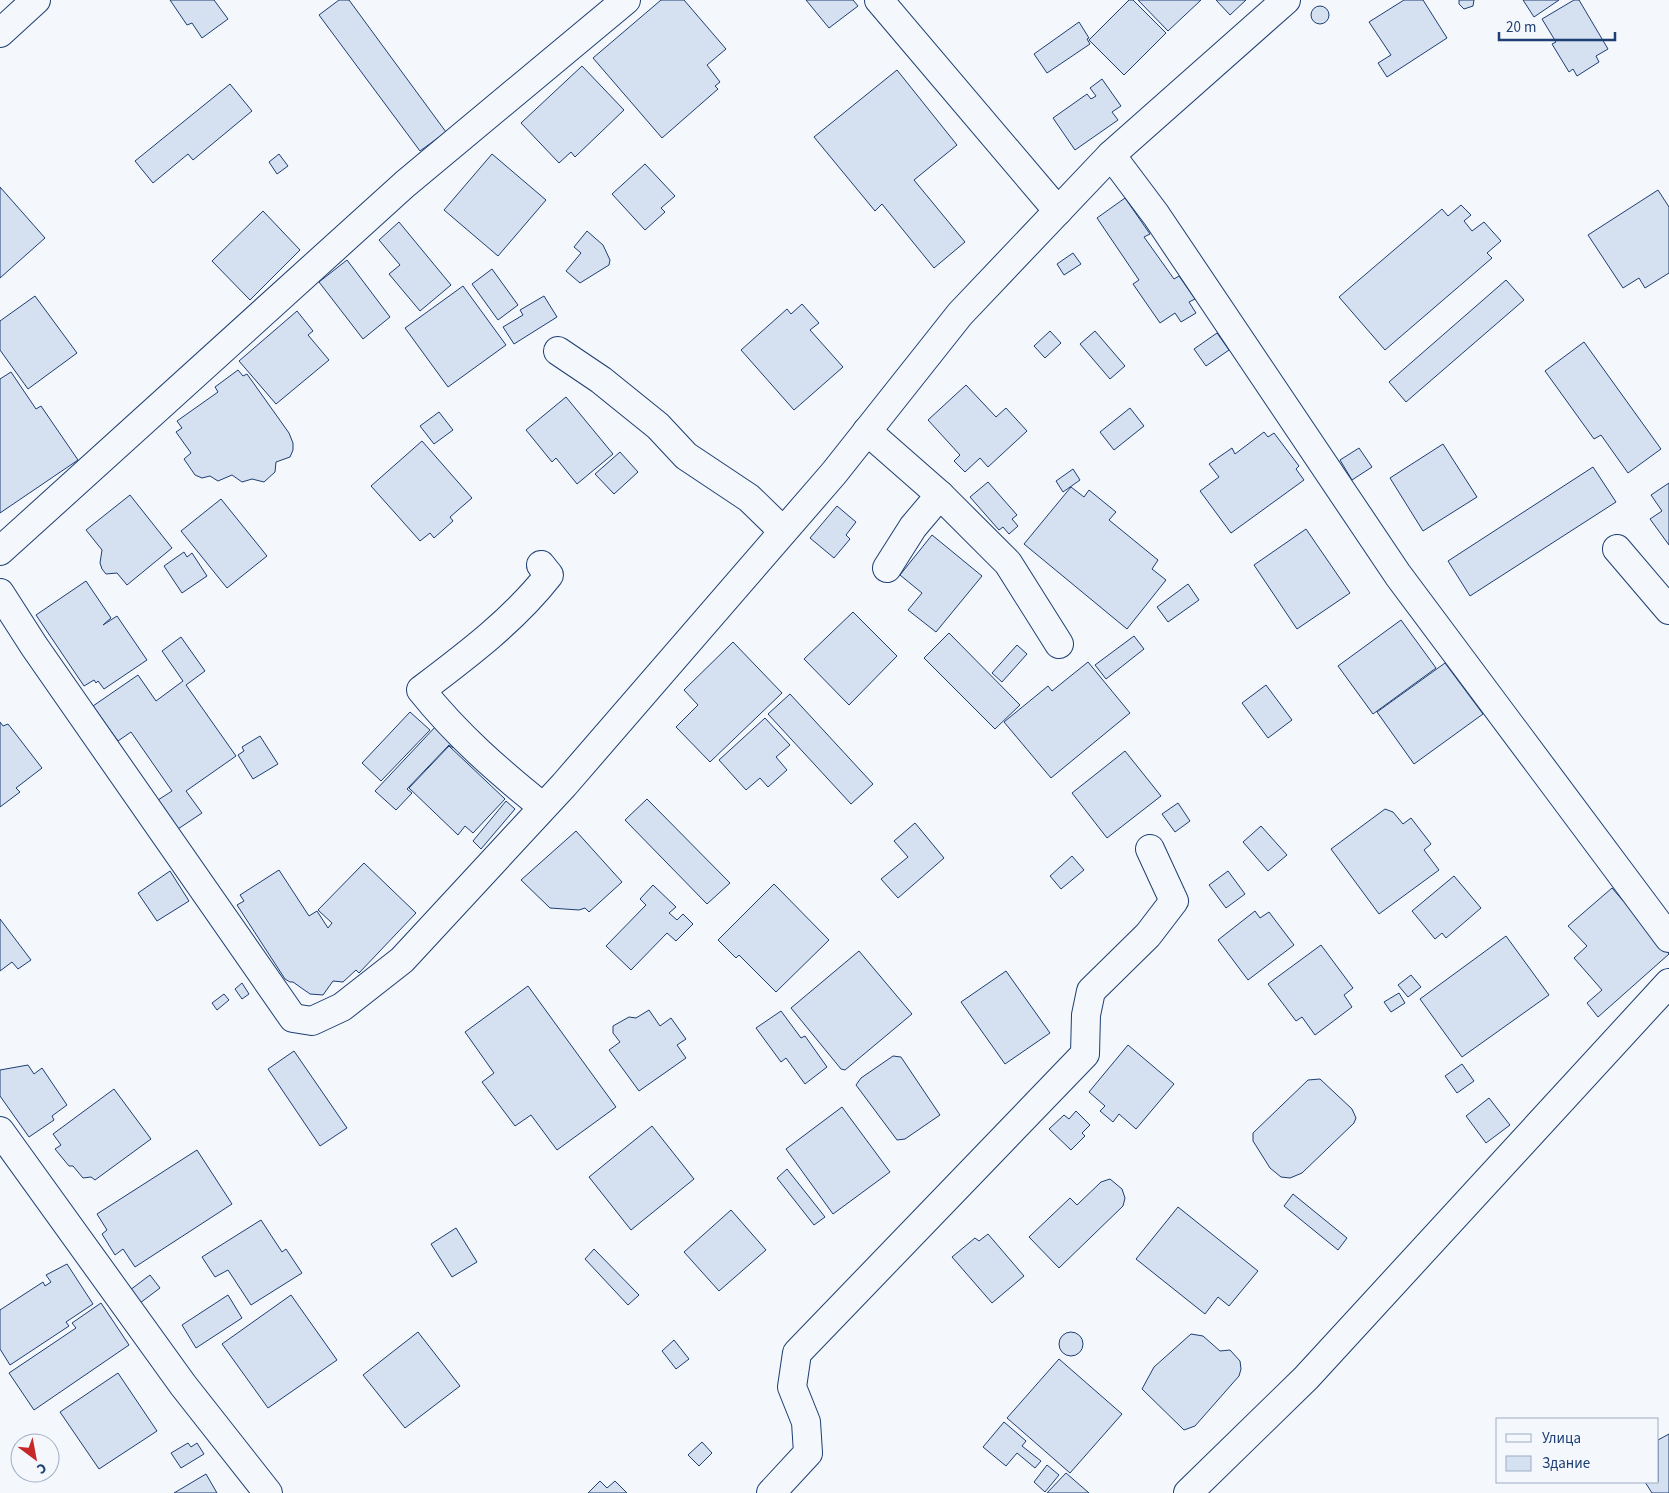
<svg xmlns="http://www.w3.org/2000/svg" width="1669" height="1493" font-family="'Source Sans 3',sans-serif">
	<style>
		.building { fill: #d5e0f0; stroke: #1d3f73 }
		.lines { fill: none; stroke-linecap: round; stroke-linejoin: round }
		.minor-casing { stroke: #1d3f73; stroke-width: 30 }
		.minor { stroke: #f4f7fb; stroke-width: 28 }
	</style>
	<rect width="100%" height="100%" fill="#f4f7fb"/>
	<g class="building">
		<path d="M170 0H214L228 19 202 38 192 23 187 25Z"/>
		<path d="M339 0H349L446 132 420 151 319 15Z"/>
		<path d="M661 0H684L726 49 707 65 720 82 715 86 718 89 662 138 593 58Z"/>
		<path d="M806 0H853L858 6 829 28Z"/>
		<path d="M1129 0H1133L1166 33 1124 75 1089 40Z"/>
		<path d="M1138 0H1201L1168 31Z"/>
		<path d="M1216 0H1246L1230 15Z"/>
		<path d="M1404 0H1423L1447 38 1387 77 1378 63 1391 55 1369 22Z"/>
		<path d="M1459 0H1474L1473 6 1464 9 1459 4Z"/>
		<path d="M1523 0H1559L1534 17Z"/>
		<path d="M1574 0H1579L1608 49 1596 56 1599 62 1577 76 1573 69 1569 72 1552 44 1556 42 1542 19Z"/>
		<circle cx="1320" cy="15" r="9"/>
		<path d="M1079 22 1089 38 1087 39 1090 44 1047 73 1034 54Z"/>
		<path d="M582 66 624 110 575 157 571 152 559 163 521 123Z"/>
		<path d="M897 70 957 145 914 180 965 242 934 268 882 204 875 211 814 137Z"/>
		<path d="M1102 79 1121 106 1112 112 1118 120 1075 150 1053 118 1087 94 1091 99 1096 96 1090 88Z"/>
		<path d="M230 84 252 111 193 160 188 154 153 183 135 161Z"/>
		<path d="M279 154 288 166 277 174 269 162Z"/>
		<path d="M492 154 546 200 498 256 444 210Z"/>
		<path d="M645 164 675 196 661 208 665 212 645 230 612 194Z"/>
		<path d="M0 187 45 238 0 278Z"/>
		<path d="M1658 190 1669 207V273L1645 288 1639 278 1623 288 1588 235Z"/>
		<path d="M1125 198 1150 234 1144 237 1174 279 1179 276 1195 299 1189 302 1196 313 1181 322 1175 313 1160 323 1133 284 1139 280 1097 218Z"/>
		<path d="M1461 205 1471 215 1464 221 1472 231 1484 222 1501 241 1487 253 1492 258 1385 350 1339 297 1442 209 1448 216Z"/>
		<path d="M263 211 300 250 250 300 212 261Z"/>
		<path d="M399 222 451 285 420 311 389 274 400 265 379 240Z"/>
		<path d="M587 231 603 245 610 260 609 265 580 283 566 271 581 253 574 247Z"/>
		<path d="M1073 253 1081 264 1064 275 1057 264Z"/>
		<path d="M347 260 390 317 363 339 319 282Z"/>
		<path d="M492 269 518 305 498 320 472 284Z"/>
		<path d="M1506 280 1524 300 1406 402 1389 382Z"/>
		<path d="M463 286 506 345 448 387 405 328Z"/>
		<path d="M35 296 77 353 28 389 0 350V321Z"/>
		<path d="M544 296 557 317 514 344 503 327 523 315 520 310Z"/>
		<path d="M802 304 819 323 810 330 843 367 794 410 741 350 787 309 791 314Z"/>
		<path d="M297 311 313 331 308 335 329 360 276 404 239 361Z"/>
		<path d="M1050 331 1061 343 1045 358 1034 346Z"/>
		<path d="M1095 331 1125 366 1110 379 1080 344Z"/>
		<path d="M1217 333 1229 350 1206 366 1194 349Z"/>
		<path d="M1584 342 1661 449 1628 473 1601 435 1594 439 1545 371Z"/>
		<path d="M238 370 243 376 247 374 289 433 293 443V450L290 457 276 462 275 472 264 482 252 479 242 482 232 475 218 481 210 476 202 478 195 475 184 459 191 453 176 432 182 428 177 421 218 392 215 387Z"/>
		<path d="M11 372 36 409 41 406 78 460 0 513V379Z"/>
		<path d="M966 385 996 417 1006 408 1027 431 988 467 980 458 965 472 954 461 960 455 928 420Z"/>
		<path d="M566 397 613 454 577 484 556 458 552 462 526 430Z"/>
		<path d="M1130 408 1144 426 1114 450 1100 432Z"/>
		<path d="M439 412 453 430 434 444 420 426Z"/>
		<path d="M1264 432 1268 437 1274 433 1299 466 1296 469 1304 480 1231 533 1200 491 1219 477 1209 464 1232 448 1235 454Z"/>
		<path d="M422 441 472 498 450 517 453 521 434 538 430 533 420 541 371 486Z"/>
		<path d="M1443 444 1477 497 1423 531 1390 478Z"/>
		<path d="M1359 448 1372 467 1352 480 1340 460Z"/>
		<path d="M620 452 638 472 614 494 595 474Z"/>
		<path d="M1593 467 1616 502 1470 596 1448 561Z"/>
		<path d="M1073 469 1080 480 1063 492 1056 481Z"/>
		<path d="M988 482 1017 515 1012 519 1018 526 1009 534 1003 527 999 530 970 497Z"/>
		<path d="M1669 483V545L1650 519 1662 511 1651 495Z"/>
		<path d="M1071 487 1084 497 1089 490 1116 512 1109 520 1158 560 1152 569 1166 580 1127 629 1024 544Z"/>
		<path d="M130 495 172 548 127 585 117 573 106 574 102 569 100 563 102 550 86 530Z"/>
		<path d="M221 499 267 556 227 588 181 531Z"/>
		<path d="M837 506 856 522 846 535 850 539 834 558 810 538Z"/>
		<path d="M1306 529 1350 593 1297 629 1254 565Z"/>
		<path d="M932 535 982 576 936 632 908 610 922 593 900 575Z"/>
		<path d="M184 552 187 557 192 553 207 576 182 593 164 566Z"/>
		<path d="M86 581 111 618 103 625 117 616 147 660 104 689 98 681 96 683 94 680 84 686 36 615Z"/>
		<path d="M1188 584 1199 600 1168 622 1157 607Z"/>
		<path d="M853 612 897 656 849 705 804 659Z"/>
		<path d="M1401 620 1436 668 1373 714 1338 666Z"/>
		<path d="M949 633 1020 705 995 729 924 658Z"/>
		<path d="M1134 636 1144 649 1106 679 1095 665Z"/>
		<path d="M181 637 205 671 186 685 236 756 186 791 202 813 178 829 158 800 172 791 131 732 118 741 93 706 138 675 156 701 183 681 162 651Z"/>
		<path d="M733 642 782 693 710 762 676 727 698 705 684 690Z"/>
		<path d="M1017 645 1027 654 1002 682 992 673Z"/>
		<path d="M1088 662 1130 713 1051 778 1004 722 1048 686 1052 691Z"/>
		<path d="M1445 663 1483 714 1414 764 1377 712Z"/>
		<path d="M1266 685 1292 720 1268 738 1242 703Z"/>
		<path d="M790 694 873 784 851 804 768 714Z"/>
		<path d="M410 712 430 730 381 781 362 763Z"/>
		<path d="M765 718 790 745 776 757 787 770 768 787 760 778 746 790 719 760Z"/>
		<path d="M0 722 3 726 8 724 42 768 16 788 20 792 0 807Z"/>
		<path d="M437 725 457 744 453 748 449 745 407 789 412 793 396 810 375 791Z"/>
		<path d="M260 736 278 764 253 779 238 755 244 751 242 747Z"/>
		<path d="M449 746 505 799 473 833 465 826 458 835 409 788Z"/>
		<path d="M1125 751 1161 796 1107 838 1072 793Z"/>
		<path d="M647 799 730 883 707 904 625 820Z"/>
		<path d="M506 801 515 809 481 849 473 841Z"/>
		<path d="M1178 803 1190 821 1175 832 1162 814Z"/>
		<path d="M1385 809 1393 812 1403 824 1411 818 1431 844 1424 850 1439 870 1379 914 1331 849Z"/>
		<path d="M915 823 944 858 898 898 881 879 908 857 894 841Z"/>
		<path d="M1261 826 1287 855 1268 871 1243 842Z"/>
		<path d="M576 831 622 882 589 912 585 908 579 910 550 908 521 880Z"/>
		<path d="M1072 856 1084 870 1061 889 1050 876Z"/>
		<path d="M364 863 416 913 359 973 356 970 343 982 333 981 323 995 310 994 293 982H290L285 979 237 905 244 901 240 895 279 870 309 916 317 911 328 928 332 923 318 910Z"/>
		<path d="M170 871 189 901 157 921 138 893Z"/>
		<path d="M1228 871 1245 894 1226 908 1209 885Z"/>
		<path d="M1454 876 1481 908 1446 938 1442 933 1435 939 1412 911Z"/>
		<path d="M774 884 829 940 776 992 739 955 736 958 718 940Z"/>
		<path d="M653 885 676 907 669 913 677 920 683 914 693 924 676 941 667 933 631 970 606 946 646 905 640 899Z"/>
		<path d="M1612 888 1669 954 1598 1017 1587 1003 1602 990 1574 958 1587 946 1568 926Z"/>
		<path d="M1255 911 1260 918 1269 912 1294 945 1248 980 1218 940Z"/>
		<path d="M0 919 31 960 18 969 12 962 0 971Z"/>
		<path d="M1506 936 1549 995 1462 1057 1420 999Z"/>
		<path d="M1321 945 1353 988 1344 995 1352 1007 1315 1035 1302 1017 1296 1021 1268 984Z"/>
		<path d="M859 951 912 1014 845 1070 841 1069 791 1008Z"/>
		<path d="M1006 971 1050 1033 1005 1064 961 1002Z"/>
		<path d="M1411 975 1421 987 1408 997 1398 985Z"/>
		<path d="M242 983 249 994 242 999 235 989Z"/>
		<path d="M528 986 616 1107 557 1150 531 1115 515 1126 482 1082 494 1073 465 1032Z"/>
		<path d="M1399 993 1405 1003 1391 1012 1384 1002Z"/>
		<path d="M224 994 229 1000 217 1010 212 1003Z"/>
		<path d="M649 1010 660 1026 671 1018 686 1039 677 1045 686 1058 639 1091 609 1050 620 1042 613 1033V1026L629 1017 636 1018Z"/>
		<path d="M781 1011 801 1038 805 1036 827 1067 805 1084 786 1058 781 1062 756 1028Z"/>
		<path d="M1128 1045 1174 1084 1136 1129 1119 1114 1113 1122 1100 1111 1105 1106 1089 1092Z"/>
		<path d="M294 1051 347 1128 320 1146 268 1069Z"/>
		<path d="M893 1056 901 1057 940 1115 905 1139 897 1140 856 1085 861 1078Z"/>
		<path d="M1462 1064 1474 1081 1457 1093 1445 1076Z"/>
		<path d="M28 1065 34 1074 42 1068 67 1105 52 1116 54 1120 29 1137 0 1096V1070Z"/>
		<path d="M1320 1079 1352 1109 1356 1118 1354 1123 1302 1173 1290 1178 1281 1177 1270 1168 1253 1141V1133L1308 1080Z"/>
		<path d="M114 1089 151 1139 95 1180 91 1177 83 1178 73 1166H69L55 1149 61 1145 53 1134Z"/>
		<path d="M1489 1098 1510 1125 1486 1143 1466 1116Z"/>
		<path d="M842 1107 890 1172 833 1214 786 1149Z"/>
		<path d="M1076 1111 1090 1125 1082 1133 1085 1136 1071 1150 1049 1129 1064 1115 1069 1119Z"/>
		<path d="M652 1126 694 1179 631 1230 589 1177Z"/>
		<path d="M197 1150 232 1204 135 1267 123 1249 115 1255 102 1234 107 1230 97 1214Z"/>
		<path d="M787 1169 825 1217 814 1225 777 1178Z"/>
		<path d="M1110 1179 1122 1189 1125 1198 1123 1206 1059 1268 1029 1237 1070 1198 1077 1205 1101 1182Z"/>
		<path d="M1293 1194 1347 1238 1338 1250 1284 1206Z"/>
		<path d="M1178 1207 1258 1271 1229 1306 1218 1297 1205 1314 1136 1259Z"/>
		<path d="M731 1210 766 1250 719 1291 684 1252Z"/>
		<path d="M261 1220 282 1252 286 1249 302 1273 251 1305 228 1270 215 1277 202 1257Z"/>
		<path d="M456 1228 477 1262 452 1277 431 1244Z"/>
		<path d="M988 1234 1024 1276 992 1303 952 1257 975 1238 979 1241Z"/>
		<path d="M594 1249 639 1295 628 1305 585 1259Z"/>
		<path d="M67 1264 93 1304 66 1322 69 1326 10 1365 0 1349V1310L43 1282 45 1286 51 1282 46 1275Z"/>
		<path d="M150 1275 160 1288 140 1303 130 1290Z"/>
		<path d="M228 1295 242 1318 196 1348 182 1325Z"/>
		<path d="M291 1295 337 1360 268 1408 222 1344Z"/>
		<path d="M101 1303 129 1345 34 1410 9 1373 76 1328 72 1323Z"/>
		<path d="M418 1332 460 1386 405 1428 363 1375Z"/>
		<circle cx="1071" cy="1344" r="12"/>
		<path d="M1191 1334 1203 1336 1220 1351 1230 1350 1240 1361 1241 1369 1239 1376 1195 1426 1184 1430 1142 1389 1154 1367Z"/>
		<path d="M674 1340 689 1359 676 1369 662 1351Z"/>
		<path d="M1059 1359 1122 1414 1070 1473 1007 1418Z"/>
		<path d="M118 1373 157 1431 99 1469 60 1412Z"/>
		<path d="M1004 1422 1026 1441 1022 1446 1041 1461 1035 1468 1017 1453 1006 1466 983 1447Z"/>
		<path d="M1669 1434V1493H1652L1645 1482H1658V1440Z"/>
		<path d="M702 1442 712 1453 699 1466 688 1455Z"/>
		<path d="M188 1443 191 1447 197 1443 204 1454 181 1468 171 1453Z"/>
		<path d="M1047 1465 1059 1475 1045 1492 1034 1482Z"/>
		<path d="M1066 1473 1089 1493H1047Z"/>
		<path d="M206 1474 217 1493H174Z"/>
		<path d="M600 1481 607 1488 615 1481 627 1493H588Z"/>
	</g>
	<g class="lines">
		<g class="minor-casing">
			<g id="minor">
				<path d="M879 0 1058 211"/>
				<path d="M0 33 36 0"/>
				<path d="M1111 155 1156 215 1398 575 1669 938"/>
				<path d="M558 351 601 380 658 426 686 456 749 498 783 531"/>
				<path d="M867 431 940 495 1008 563 1059 644"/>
				<path d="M1617 549 1669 610"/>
				<path d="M0 551 405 184 626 0"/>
				<path d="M541 565 549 575C514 620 466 656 421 690 457 735 498 771 543 807"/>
				<path d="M887 568 913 527 940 495"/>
				<path d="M0 593 34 646 293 1018 312 1021 342 1007 402 960 564 785 834 473 960 314 1111 155 1286 0"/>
				<path d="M0 1131 183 1385 268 1493"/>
				<path d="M771 1493 808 1453 806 1422 792 1387 797 1353 1085 1054 1086 1015 1091 991 1148 935 1174 901 1150 849"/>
				<path d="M1188 1493 1306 1378 1669 983"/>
			</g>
		</g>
		<use href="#minor" class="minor"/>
	</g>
	<rect x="1496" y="1418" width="162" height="65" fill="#f4f7fb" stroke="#9eadc5"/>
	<rect x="1506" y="1434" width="25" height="8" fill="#f4f7fb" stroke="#9eadc5"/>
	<text x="1542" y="1443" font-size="15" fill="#1d3f73">Улица</text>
	<rect x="1506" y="1456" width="25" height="15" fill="#d5e0f0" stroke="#9eadc5"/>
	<text x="1542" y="1468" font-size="15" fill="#1d3f73">Здание</text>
	<g transform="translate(35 1458) rotate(148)"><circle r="24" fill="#f4f7fb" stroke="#9eadc5"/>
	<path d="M0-4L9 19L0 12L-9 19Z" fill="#c62828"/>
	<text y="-8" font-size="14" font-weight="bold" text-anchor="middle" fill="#1d3f73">С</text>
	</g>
	<path d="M1499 32v8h116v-8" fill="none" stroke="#1d3f73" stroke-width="2.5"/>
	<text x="1506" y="32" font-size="15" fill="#1d3f73" stroke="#f4f7fb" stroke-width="4" paint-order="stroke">20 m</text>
</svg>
